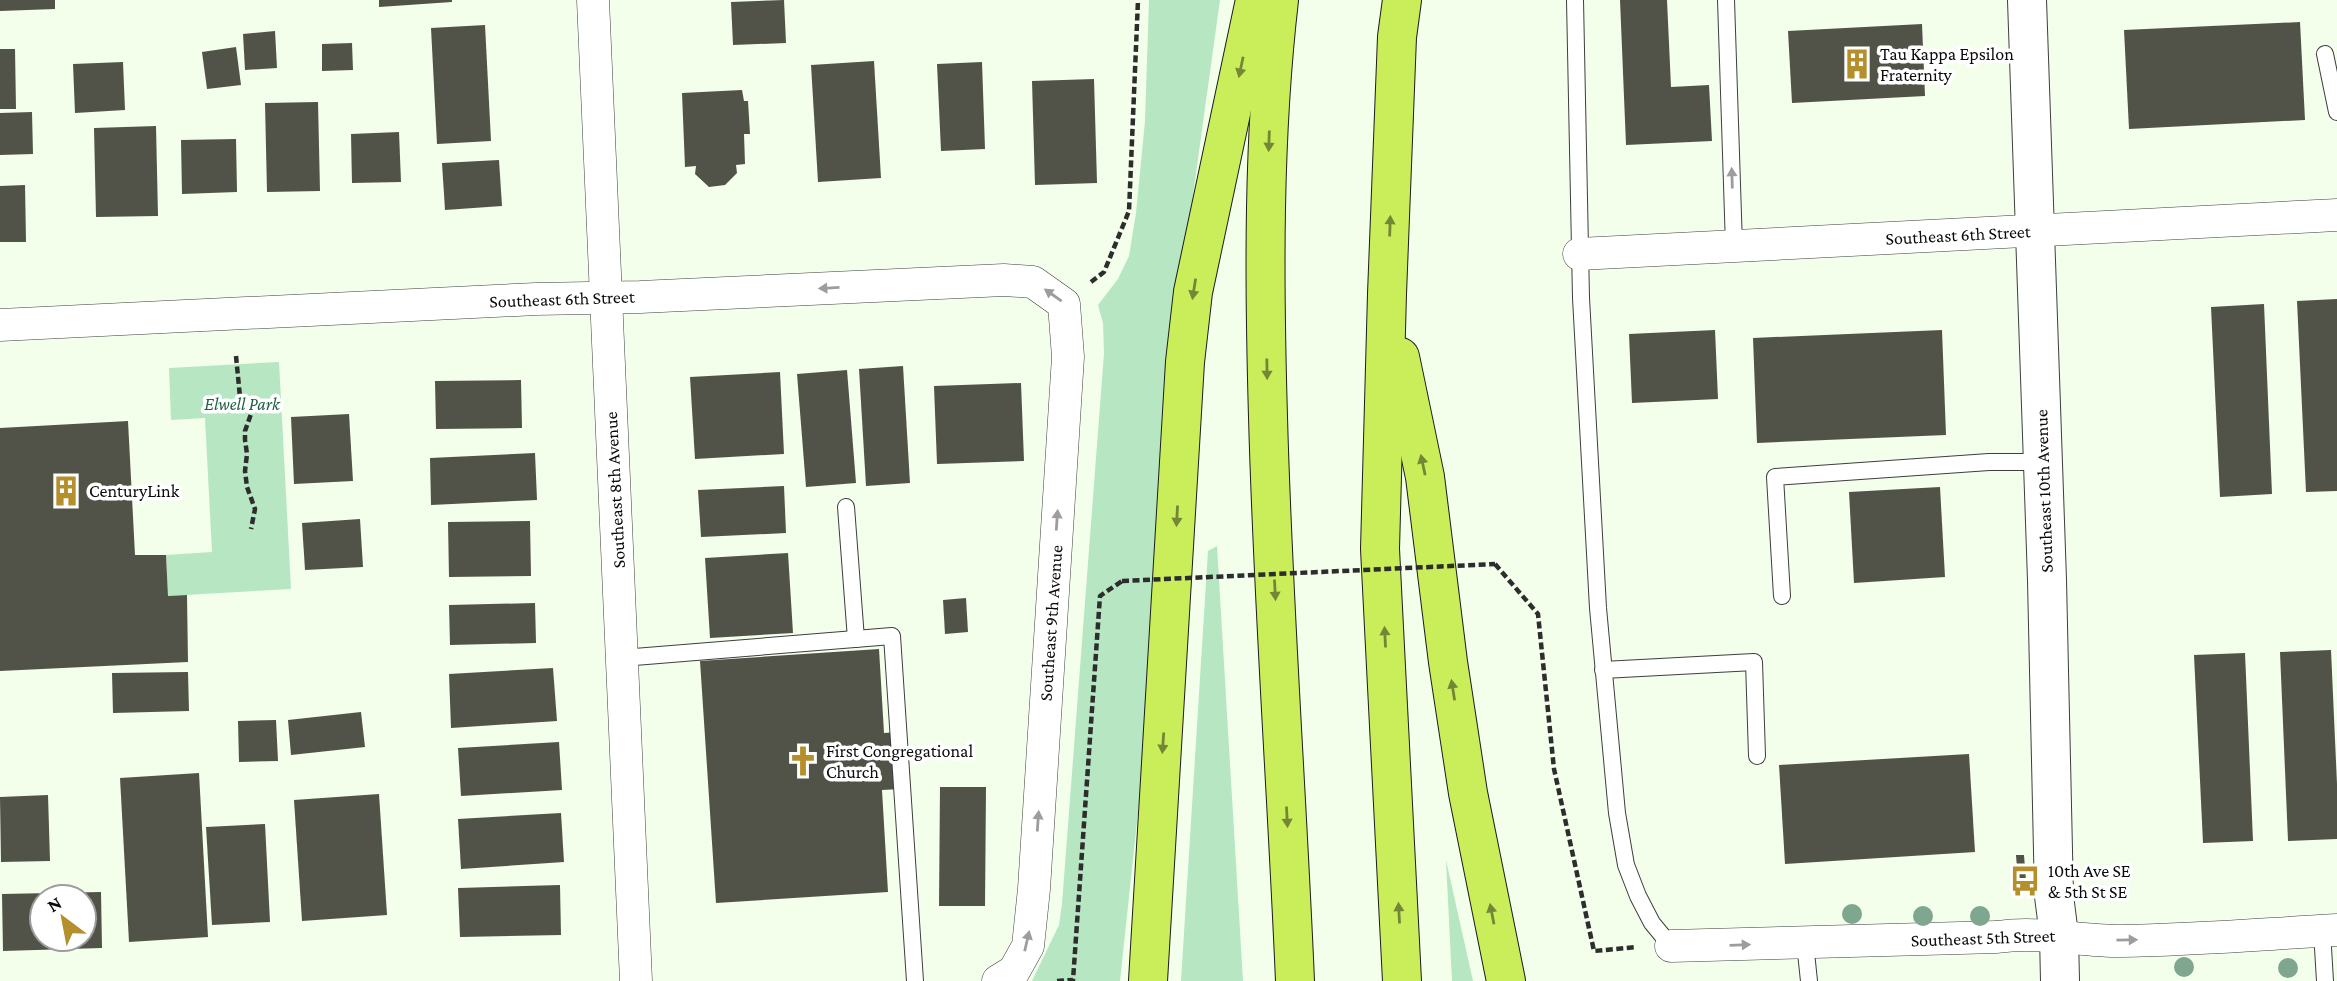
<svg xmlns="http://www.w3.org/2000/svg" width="2337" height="981" font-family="'Crimson Pro',serif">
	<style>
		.green { fill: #b7e6c3 }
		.building { fill: #525348; fill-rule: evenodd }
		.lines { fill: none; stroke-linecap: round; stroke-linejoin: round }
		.service-casing { stroke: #3e3e3e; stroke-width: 18 }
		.minor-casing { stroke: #3e3e3e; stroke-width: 33 }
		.tertiary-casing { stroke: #3e3e3e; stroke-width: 40 }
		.motorway-casing { stroke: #1c1c1c; stroke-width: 40 }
		.path { stroke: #2d2d2d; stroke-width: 4.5; stroke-dasharray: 7 3.5; stroke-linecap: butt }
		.service { stroke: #fff; stroke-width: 16 }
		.minor { stroke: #fff; stroke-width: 32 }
		.tertiary { stroke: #fff; stroke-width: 38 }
		.motorway { stroke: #caed5a; stroke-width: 38 }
		.path-bridge { stroke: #2d2d2d; stroke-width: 4.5; stroke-dasharray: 7 3.5; stroke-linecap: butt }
		.tree { fill: #7fa78f }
		.oneway { fill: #748736 }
		.oneway2 { fill: #9d9d9d }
		.labels { text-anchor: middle; stroke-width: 7; stroke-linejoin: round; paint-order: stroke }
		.poi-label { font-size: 18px; fill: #0b0b0b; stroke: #fff; text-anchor: start }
		.street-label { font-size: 18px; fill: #0b0b0b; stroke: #fff }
		.park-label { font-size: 18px; font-style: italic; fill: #205f44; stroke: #fff }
	</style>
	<rect width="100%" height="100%" fill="#f3feeb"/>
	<g class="green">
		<path d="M1149 0H1220L1183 267 1147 728 1120 981H1032L1059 925 1062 904 1104 353 1103 323 1098 305 1118 279 1129 256 1136 213 1145 121Z"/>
		<path d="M279 362 291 589 168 596 166 555 212 552 205 418 171 420 169 368Z"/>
		<path d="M1217 546 1243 981H1181L1208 551Z"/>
		<path d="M1446 860 1473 981H1452Z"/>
	</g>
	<g class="building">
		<path d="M0 0H55V9L0 11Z"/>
		<path d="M379 0H452V2L379 7Z"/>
		<path d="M784 0 786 43 733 45 731 2Z"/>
		<path d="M1620 0H1667L1671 87 1709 85 1712 141 1626 145Z"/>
		<path d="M2300 22 2305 120 2129 129 2124 30Z"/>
		<path d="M1922 24 1925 96 1792 103 1788 31Z"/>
		<path d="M485 25 491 141 437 144 431 28Z"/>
		<path d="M275 31 277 68 245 70 243 34Z"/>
		<path d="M352 43 353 70 322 71V44Z"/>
		<path d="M236 47 241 85 207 89 202 52Z"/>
		<path d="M0 49H15L16 109H0Z"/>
		<path d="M874 61 881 178 818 182 811 65Z"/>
		<path d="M123 62 125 110 75 113 73 64Z"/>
		<path d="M982 62 985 149 941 151 937 64Z"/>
		<path d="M1094 79 1097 183 1035 185 1032 81Z"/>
		<path d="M742 90 744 101H748L750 134H744L745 164 736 165 737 173 725 185 709 187 695 174 696 166 685 167 682 93Z"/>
		<path d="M318 102 320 191 267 192 265 103Z"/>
		<path d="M32 112 33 154 0 155V113Z"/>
		<path d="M156 126 158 216 96 217 94 128Z"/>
		<path d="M399 132 401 182 352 183 351 134Z"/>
		<path d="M236 139 237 192 182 194 181 140Z"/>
		<path d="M499 160 502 206 445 210 442 163Z"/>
		<path d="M25 185 26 242H0V186Z"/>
		<path d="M2337 299V491L2306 492 2297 301Z"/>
		<path d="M2264 304 2272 494 2220 497 2211 307Z"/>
		<path d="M1715 330 1718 399 1632 403 1629 334Z"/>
		<path d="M1942 330 1946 435 1757 443 1753 338Z"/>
		<path d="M903 366 910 483 866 486 859 369Z"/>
		<path d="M847 370 856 483 806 487 797 374Z"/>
		<path d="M780 372 784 454 695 459 690 377Z"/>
		<path d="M521 380 522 428 436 429 435 381Z"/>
		<path d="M1021 383 1024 461 937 464 934 386Z"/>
		<path d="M349 414 353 481 294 484 291 417Z"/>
		<path d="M128 421 135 555H166L168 596 187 595 188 662 0 671V428Z"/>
		<path d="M535 453 537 500 431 505 430 458Z"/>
		<path d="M784 486 786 533 701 537 698 490Z"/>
		<path d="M1940 487 1945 577 1854 583 1849 492Z"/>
		<path d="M360 519 363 567 305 570 302 523Z"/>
		<path d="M530 521 531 576 449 577 448 522Z"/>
		<path d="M788 553 793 633 710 638 705 558Z"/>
		<path d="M966 598 968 632 945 634 943 600Z"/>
		<path d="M535 603 536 643 450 645 449 605Z"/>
		<path d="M879 649 884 733 897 732 901 789 882 790 888 892 716 903 700 661Z"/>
		<path d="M2331 650 2337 784V839L2288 841 2280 652Z"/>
		<path d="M2245 653 2253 841 2203 843 2194 655Z"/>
		<path d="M553 668 557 721 451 728 449 674Z"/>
		<path d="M188 672 189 711 113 713 112 673Z"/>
		<path d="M361 712 365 747 291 755 288 720Z"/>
		<path d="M276 720 278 761 239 762 238 721Z"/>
		<path d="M559 742 562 790 461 796 458 748Z"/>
		<path d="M1969 754 1975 852 1785 864 1779 765Z"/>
		<path d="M199 773 208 937 129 942 120 778Z"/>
		<path d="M940 787H986L985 906H939Z"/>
		<path d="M379 794 387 915 302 921 294 800Z"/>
		<path d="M48 795 50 861 1 862 0 797Z"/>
		<path d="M561 813 564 862 461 869 458 819Z"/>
		<path d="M265 824 270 922 212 925 206 827Z"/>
		<path d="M2016 855H2024L2026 881H2018Z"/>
		<path d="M560 885 561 935 460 937 458 888Z"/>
		<path d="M101 892 102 948 3 951 2 894ZM42 897H84V939H42Z"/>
	</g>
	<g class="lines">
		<g class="service-casing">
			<g id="service">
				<path d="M1575 0 1581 298 1598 608 1617 813 1626 865 1638 896 1652 923 1671 946"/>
				<path d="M1726 0 1734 246"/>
				<path d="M2325 54 2337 112"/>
				<path d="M846 507 856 639"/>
				<path d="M1782 596 1775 477 1989 462H2043"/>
				<path d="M622 658 892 636 915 981"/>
				<path d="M1603 670 1754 662 1757 756"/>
				<path d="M2322 931 2325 981"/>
				<path d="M1805 943 1809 981"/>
			</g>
		</g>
		<g class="minor-casing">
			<g id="minor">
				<path d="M593 0 636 981"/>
				<path d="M1579 254 2337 215"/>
				<path d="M0 325 536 299 640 297 1004 280 1033 282 1064 304 1068 357 1034 889 1028 946 1014 971 998 981"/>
				<path d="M1671 946 1997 937C2040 931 2078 941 2121 941 2193 940 2265 934 2337 930"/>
			</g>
		</g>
		<g class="tertiary-casing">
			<path id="tertiary" d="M2027 0 2047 580 2054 896 2059 935 2060 981"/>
		</g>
		<g class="motorway-casing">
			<g id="motorway">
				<path d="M1279 0C1263 138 1264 278 1268 417 1273 605 1287 793 1295 981"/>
				<path d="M1400 357 1425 477 1448 662 1468 793 1506 981"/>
				<path d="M1148 981 1185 362 1193 292 1255 0"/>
				<path d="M1402 981 1380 549 1387 294 1397 37 1402 0"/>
			</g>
		</g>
		<g class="path">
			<path d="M1091 282 1104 272 1129 211 1138 0"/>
			<path d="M236 356 240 397 247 404 251 414 245 431V440L247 454 245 471 247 487 255 509 251 529"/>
			<path d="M1495 564 1538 614 1554 769 1594 951 1637 947"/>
			<path d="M1057 981 1073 980 1100 596 1122 581"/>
		</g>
		<use href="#service" class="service"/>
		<use href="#minor" class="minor"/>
		<use href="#tertiary" class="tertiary"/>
		<use href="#motorway" class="motorway"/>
		<path class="path-bridge" d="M1122 581 1495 564"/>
	</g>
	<g class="tree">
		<circle cx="1852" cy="914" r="10"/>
		<circle cx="1923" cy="916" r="10"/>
		<circle cx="1980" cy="916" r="10"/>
		<circle cx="2184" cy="967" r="10"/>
		<circle cx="2288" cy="968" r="10"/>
	</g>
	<defs><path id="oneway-solid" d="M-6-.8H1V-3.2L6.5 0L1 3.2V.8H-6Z" transform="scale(1.75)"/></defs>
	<g class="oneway">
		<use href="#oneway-solid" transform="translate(1241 67) rotate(102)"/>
		<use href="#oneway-solid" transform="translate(1269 141) rotate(92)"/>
		<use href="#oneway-solid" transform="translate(1390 226) rotate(-88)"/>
		<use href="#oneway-solid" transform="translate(1194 289) rotate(99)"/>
		<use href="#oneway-solid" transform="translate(1267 369) rotate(89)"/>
		<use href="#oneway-solid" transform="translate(1423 465) rotate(-102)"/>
		<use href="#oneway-solid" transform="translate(1177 516) rotate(93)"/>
		<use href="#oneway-solid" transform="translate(1275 590) rotate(87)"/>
		<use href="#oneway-solid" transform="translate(1385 637) rotate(-93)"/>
		<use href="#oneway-solid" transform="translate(1453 690) rotate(-99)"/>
		<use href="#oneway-solid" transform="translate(1163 743) rotate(94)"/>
		<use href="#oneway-solid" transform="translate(1287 817) rotate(87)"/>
		<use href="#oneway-solid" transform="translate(1399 913) rotate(-93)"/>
		<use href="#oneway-solid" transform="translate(1492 914) rotate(-101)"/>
	</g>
	<g class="oneway2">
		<use href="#oneway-solid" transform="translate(1732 178) rotate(-92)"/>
		<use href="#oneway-solid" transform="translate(829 288) rotate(177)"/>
		<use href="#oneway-solid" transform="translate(1053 295) rotate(-145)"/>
		<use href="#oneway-solid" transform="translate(1057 520) rotate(-86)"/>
		<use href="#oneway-solid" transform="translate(1038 821) rotate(-86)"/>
		<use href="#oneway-solid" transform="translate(2127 940) rotate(-1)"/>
		<use href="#oneway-solid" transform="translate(1027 941) rotate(-77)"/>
		<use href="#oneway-solid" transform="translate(1740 945) rotate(-2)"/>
	</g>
	<defs>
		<g id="building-bare" transform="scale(2.415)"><path d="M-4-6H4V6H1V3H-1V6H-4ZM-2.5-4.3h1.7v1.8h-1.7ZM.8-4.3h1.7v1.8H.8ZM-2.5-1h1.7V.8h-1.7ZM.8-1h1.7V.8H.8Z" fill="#b48f2b" stroke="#fff" stroke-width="2.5" paint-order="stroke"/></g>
		<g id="church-bare" transform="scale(2.415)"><path d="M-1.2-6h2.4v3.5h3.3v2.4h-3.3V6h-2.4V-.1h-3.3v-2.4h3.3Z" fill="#b48f2b" stroke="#fff" stroke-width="2.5" paint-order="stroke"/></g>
		<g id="bus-bare" transform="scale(2.415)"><path d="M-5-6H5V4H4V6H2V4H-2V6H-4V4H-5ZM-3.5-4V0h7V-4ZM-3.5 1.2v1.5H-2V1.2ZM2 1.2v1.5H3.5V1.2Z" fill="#b48f2b" stroke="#fff" stroke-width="2.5" paint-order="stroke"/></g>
	</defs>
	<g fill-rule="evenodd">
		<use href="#building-bare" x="1857" y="64"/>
		<use href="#building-bare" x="66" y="491"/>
		<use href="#church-bare" x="803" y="761"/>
		<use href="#bus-bare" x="2025" y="881"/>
	</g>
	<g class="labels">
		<g class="poi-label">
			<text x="1880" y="60">Tau Kappa Epsilon<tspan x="1880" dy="21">Fraternity</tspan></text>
			<text x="89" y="497">CenturyLink</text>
			<text x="826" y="757">First Congregational<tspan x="826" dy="21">Church</tspan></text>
			<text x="2048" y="877">10th Ave SE<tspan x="2048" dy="21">&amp; 5th St SE</tspan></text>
		</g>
		<g class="street-label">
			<text transform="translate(1958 235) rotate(-3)" y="6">Southeast 6th Street</text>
			<text transform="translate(562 299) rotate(-2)" y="6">Southeast 6th Street</text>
			<text transform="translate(615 490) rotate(-93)" y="6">Southeast 8th Avenue</text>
			<text transform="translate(2044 491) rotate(-92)" y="6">Southeast 10th Avenue</text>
			<text transform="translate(1051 623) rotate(-86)" y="6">Southeast 9th Avenue</text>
			<text transform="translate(1983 938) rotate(-2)" y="6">Southeast 5th Street</text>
		</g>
		<g class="park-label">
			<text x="242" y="410">Elwell Park</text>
		</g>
	</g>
	<g transform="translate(63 918) rotate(328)"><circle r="33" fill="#ffffff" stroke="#9d9d9d" stroke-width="2"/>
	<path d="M0-5L12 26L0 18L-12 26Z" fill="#b48f2b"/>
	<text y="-10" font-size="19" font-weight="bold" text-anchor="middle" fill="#0b0b0b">N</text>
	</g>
</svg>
